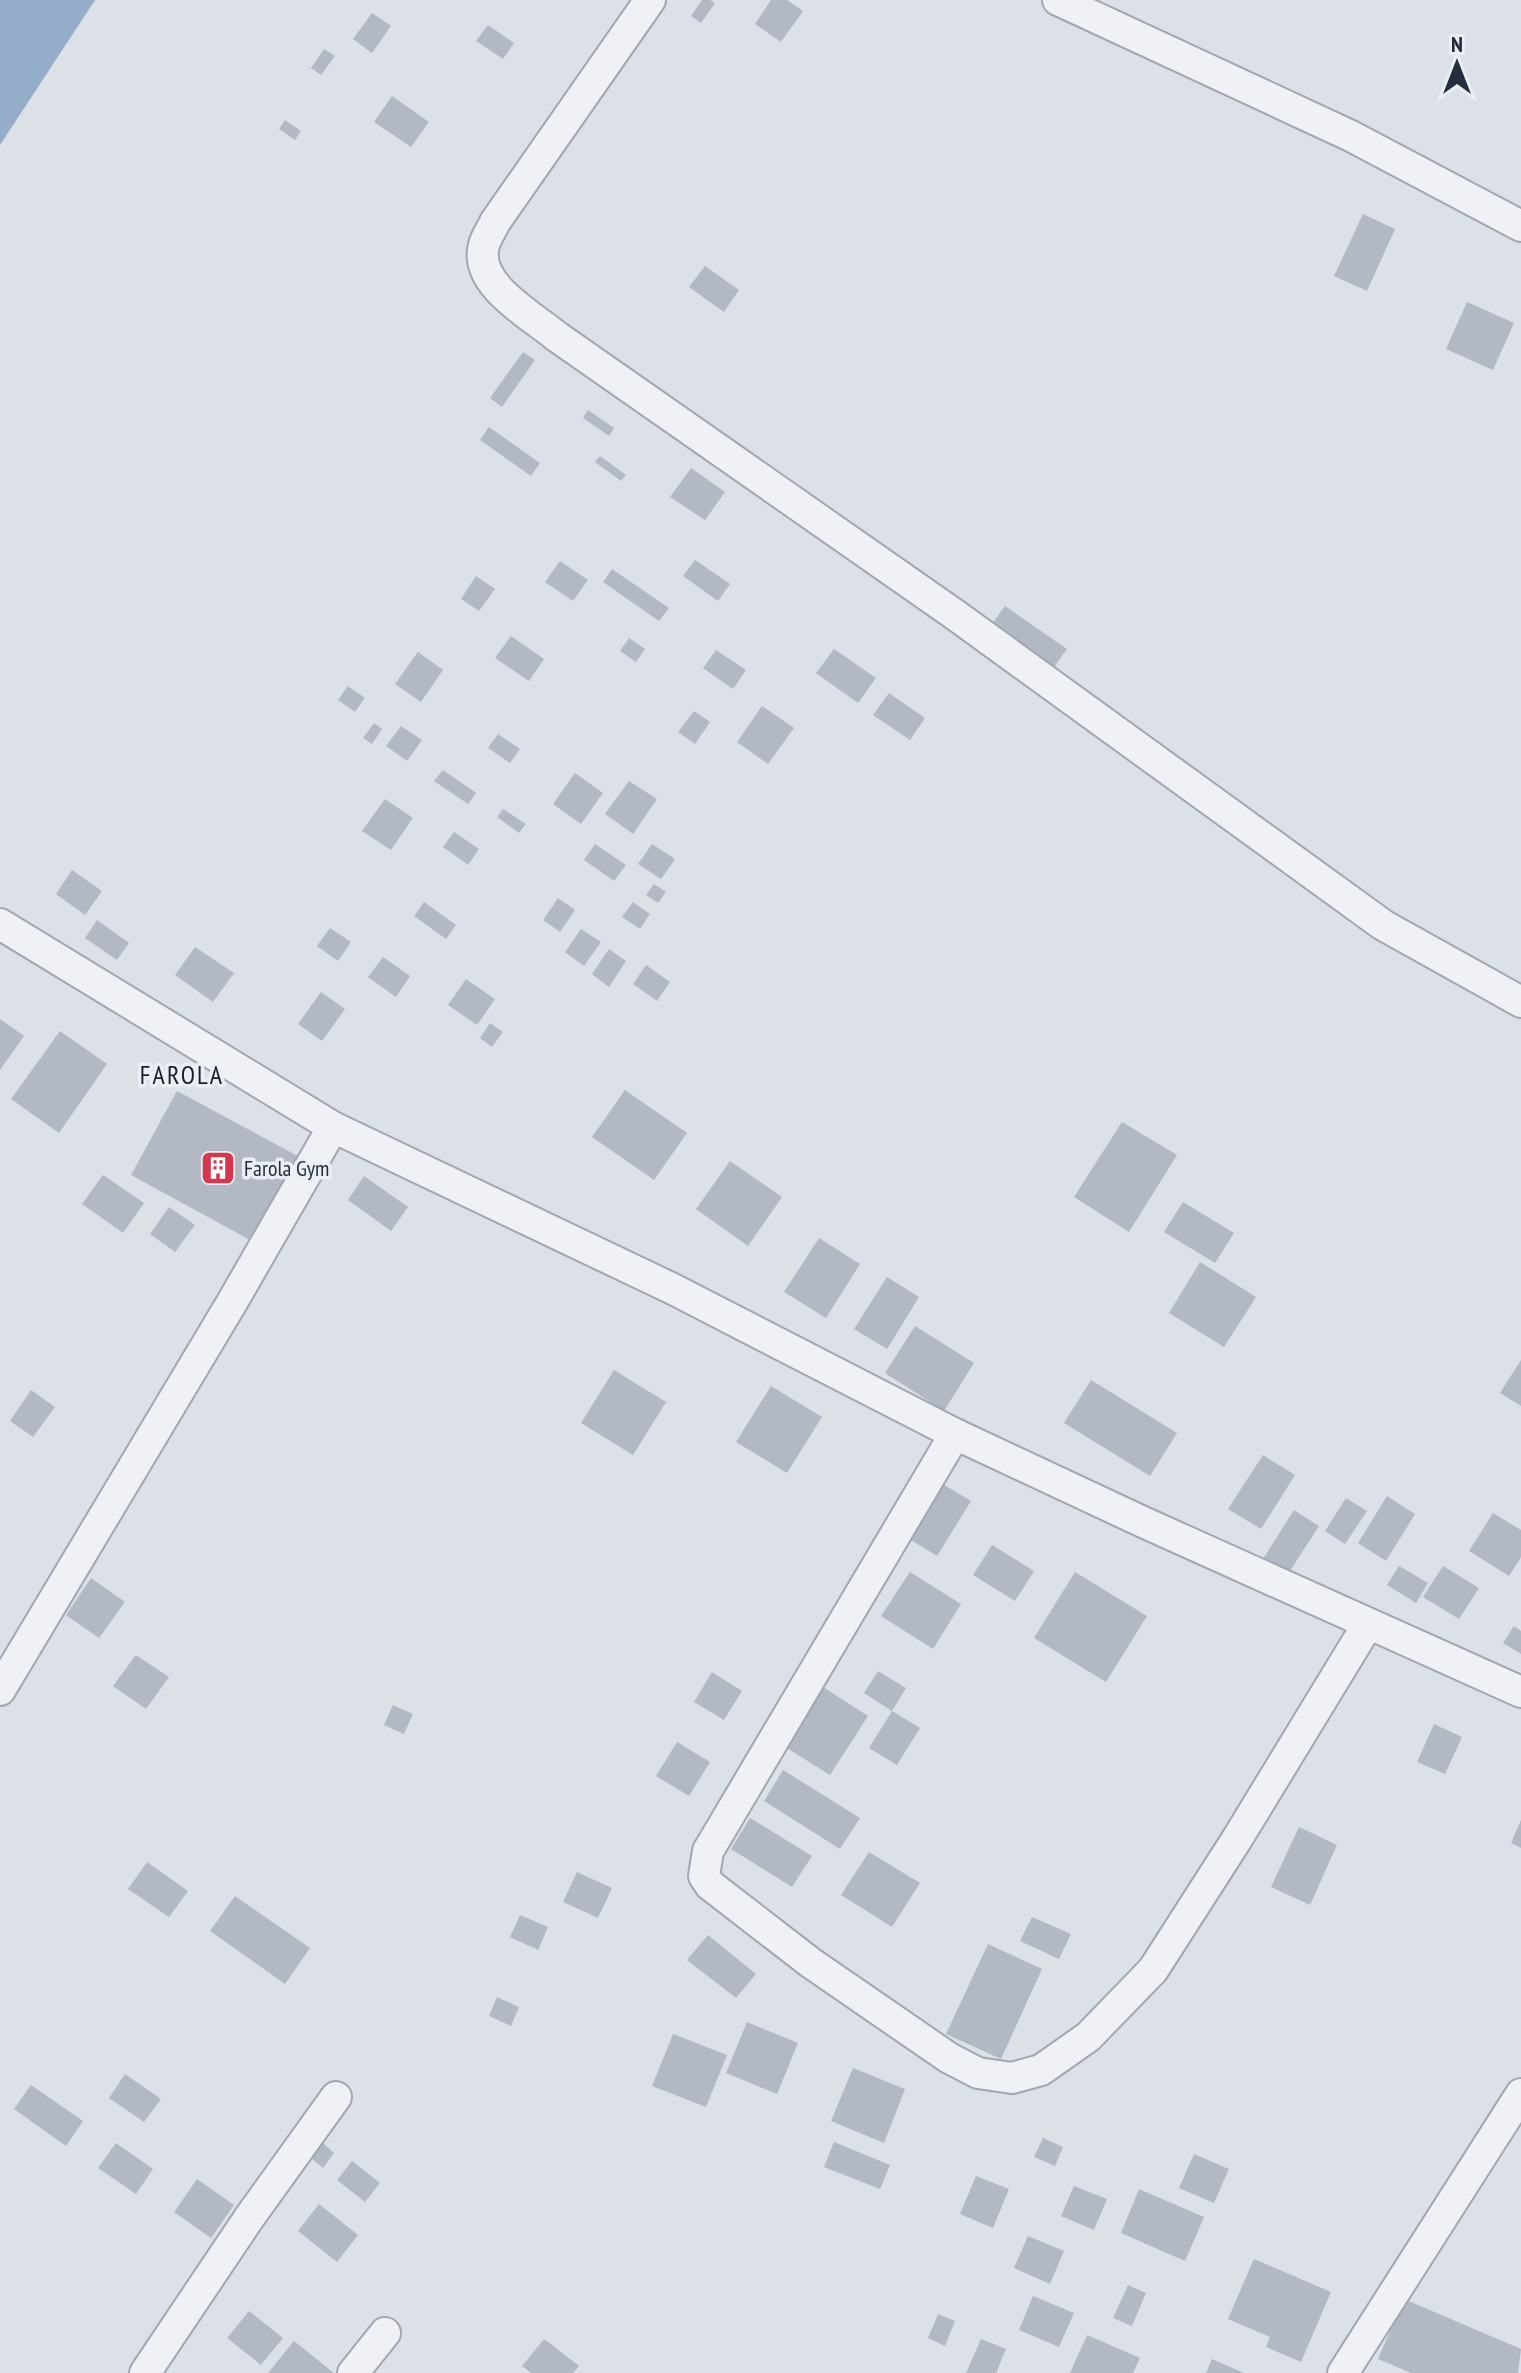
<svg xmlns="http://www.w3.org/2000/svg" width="1521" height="2373" font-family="'PT Sans Narrow',sans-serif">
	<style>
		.water { fill: #94aeca }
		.building { fill: #b3b9c4 }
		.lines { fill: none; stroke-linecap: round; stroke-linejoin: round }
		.minor-casing { stroke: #a1a7b1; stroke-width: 34 }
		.minor { stroke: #eff1f5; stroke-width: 30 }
		.labels { text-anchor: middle; stroke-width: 7; stroke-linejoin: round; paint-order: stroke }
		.poi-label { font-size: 22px; fill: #252e3e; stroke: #ebeff5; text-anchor: start }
		.quarter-label { font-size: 26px; letter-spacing: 2px; fill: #171f2f; stroke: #ebeff5 }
	</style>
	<rect width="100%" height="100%" fill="#dce0e7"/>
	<path class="water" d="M0 0H95L0 145Z"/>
	<g class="building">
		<path d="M702 0H710L715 3 701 23 691 16Z"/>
		<path d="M771 0H787L803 11 781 42 755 24Z"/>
		<path d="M372 13 391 26 372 53 353 39Z"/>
		<path d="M488 25 514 43 503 59 476 41Z"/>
		<path d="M324 49 335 56 321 75 311 68Z"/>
		<path d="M392 96 429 122 411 147 374 122Z"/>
		<path d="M285 120 301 131 295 140 279 129Z"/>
		<path d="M1363 214 1395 229 1367 291 1334 276Z"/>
		<path d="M705 266 739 290 724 312 689 287Z"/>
		<path d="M1467 302 1514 323 1493 370 1446 349Z"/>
		<path d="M523 352 535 360 502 407 490 398Z"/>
		<path d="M588 410 614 428 609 436 583 418Z"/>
		<path d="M489 427 540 463 531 476 480 440Z"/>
		<path d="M600 456 626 475 621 481 595 462Z"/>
		<path d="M691 468 725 492 705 520 670 497Z"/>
		<path d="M695 560 730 584 718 601 683 576Z"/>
		<path d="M560 561 588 580 573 601 545 582Z"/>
		<path d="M612 569 669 608 659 621 603 582Z"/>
		<path d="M476 576 495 589 479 611 461 599Z"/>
		<path d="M1005 606 1067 649 1049 674 987 631Z"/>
		<path d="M511 636 544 659 529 681 495 658Z"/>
		<path d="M629 638 645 649 636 662 620 651Z"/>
		<path d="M834 649 876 678 858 703 816 673Z"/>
		<path d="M716 650 746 670 733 689 703 668Z"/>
		<path d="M418 652 443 670 421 702 395 684Z"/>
		<path d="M348 686 365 698 355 712 338 700Z"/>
		<path d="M889 693 925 718 910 740 873 715Z"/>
		<path d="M762 706 794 728 768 764 737 742Z"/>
		<path d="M694 711 710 722 695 744 678 732Z"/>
		<path d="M374 723 382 729 372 744 363 738Z"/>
		<path d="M401 726 422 740 407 761 386 746Z"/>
		<path d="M498 734 520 749 510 763 488 748Z"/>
		<path d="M443 770 476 793 468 804 434 781Z"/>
		<path d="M575 773 603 793 581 824 553 804Z"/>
		<path d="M629 781 657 799 633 834 605 814Z"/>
		<path d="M385 799 413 818 391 850 362 831Z"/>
		<path d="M503 809 526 824 519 833 497 817Z"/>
		<path d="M454 832 479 849 468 865 443 847Z"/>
		<path d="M595 844 626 865 614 881 584 860Z"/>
		<path d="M652 844 675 859 661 879 638 864Z"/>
		<path d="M72 870 102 891 85 915 56 894Z"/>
		<path d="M654 884 666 892 658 903 646 895Z"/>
		<path d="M558 898 575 910 560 932 543 920Z"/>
		<path d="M424 902 456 925 446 939 414 916Z"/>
		<path d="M633 902 650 914 640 929 622 917Z"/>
		<path d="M97 920 129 943 117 960 85 938Z"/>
		<path d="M330 928 351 942 338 961 317 946Z"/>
		<path d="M581 929 601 942 584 966 565 952Z"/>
		<path d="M195 947 234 973 213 1002 175 975Z"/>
		<path d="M609 949 626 961 609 987 592 974Z"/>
		<path d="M383 957 410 976 396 997 368 977Z"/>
		<path d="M646 965 670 982 657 1001 633 984Z"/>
		<path d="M466 979 495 999 477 1025 448 1005Z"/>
		<path d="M321 992 345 1009 322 1041 298 1024Z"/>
		<path d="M0 1019 24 1036 0 1070Z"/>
		<path d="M490 1023 503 1032 492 1047 480 1038Z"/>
		<path d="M60 1031 107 1064 59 1133 11 1099Z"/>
		<path d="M625 1090 687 1133 654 1180 592 1137Z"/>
		<path d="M177 1091 305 1160 259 1245 131 1175Z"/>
		<path d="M1122 1122 1177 1155 1129 1232 1074 1197Z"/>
		<path d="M730 1161 782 1197 748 1246 696 1209Z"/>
		<path d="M103 1175 144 1203 123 1233 82 1204Z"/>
		<path d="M364 1176 408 1207 391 1231 348 1200Z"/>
		<path d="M1183 1202 1234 1233 1215 1263 1164 1232Z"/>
		<path d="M169 1207 195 1225 175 1252 150 1234Z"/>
		<path d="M819 1238 860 1264 826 1318 784 1292Z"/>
		<path d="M1200 1262 1256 1297 1224 1347 1169 1313Z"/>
		<path d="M887 1277 919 1297 887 1349 854 1329Z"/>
		<path d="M915 1326 974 1363 944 1411 885 1373Z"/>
		<path d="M1521 1360V1406L1500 1393Z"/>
		<path d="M614 1370 666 1402 633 1455 581 1423Z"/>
		<path d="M1091 1380 1177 1433 1150 1476 1064 1423Z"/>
		<path d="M771 1386 822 1417 787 1473 736 1442Z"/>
		<path d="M31 1390 55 1407 33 1437 10 1421Z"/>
		<path d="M1263 1455 1295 1475 1261 1529 1228 1509Z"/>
		<path d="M941 1483 971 1501 937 1556 906 1537Z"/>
		<path d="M1387 1496 1415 1514 1386 1561 1358 1543Z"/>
		<path d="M1346 1498 1367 1511 1345 1544 1325 1531Z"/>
		<path d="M1294 1510 1319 1526 1288 1574 1263 1559Z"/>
		<path d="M1493 1513 1521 1530V1557L1509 1576 1469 1551Z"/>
		<path d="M992 1545 1034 1571 1015 1601 973 1575Z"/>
		<path d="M1399 1566 1428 1583 1416 1603 1387 1585Z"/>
		<path d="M1443 1566 1479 1588 1459 1619 1423 1597Z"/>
		<path d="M910 1572 961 1604 933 1649 881 1616Z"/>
		<path d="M1075 1572 1147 1616 1106 1682 1034 1638Z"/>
		<path d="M91 1578 125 1602 99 1638 66 1615Z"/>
		<path d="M1514 1626 1521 1631V1654L1503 1643Z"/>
		<path d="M136 1655 169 1677 146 1709 113 1686Z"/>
		<path d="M878 1671 906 1688 892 1711 864 1693Z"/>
		<path d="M712 1672 742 1691 724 1720 694 1702Z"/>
		<path d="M820 1685 868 1716 830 1775 782 1745Z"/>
		<path d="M393 1705 413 1714 404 1734 384 1725Z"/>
		<path d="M892 1711 920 1728 897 1765 869 1748Z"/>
		<path d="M1434 1724 1462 1737 1445 1774 1417 1762Z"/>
		<path d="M677 1742 710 1762 689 1796 656 1776Z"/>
		<path d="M783 1770 860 1818 840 1849 764 1801Z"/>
		<path d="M750 1818 812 1856 792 1887 731 1849Z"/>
		<path d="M1521 1820V1848L1511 1843Z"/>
		<path d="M1299 1827 1337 1845 1310 1905 1271 1887Z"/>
		<path d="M869 1852 920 1883 892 1927 841 1895Z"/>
		<path d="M147 1862 188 1891 169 1917 128 1889Z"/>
		<path d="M577 1872 612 1888 598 1918 563 1902Z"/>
		<path d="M235 1896 310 1948 285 1984 210 1931Z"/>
		<path d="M520 1915 548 1927 538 1950 510 1937Z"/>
		<path d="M1032 1917 1071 1934 1059 1959 1020 1941Z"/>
		<path d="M708 1935 756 1974 736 1998 687 1960Z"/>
		<path d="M988 1944 1042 1969 1001 2059 946 2034Z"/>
		<path d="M497 1997 519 2007 511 2026 489 2016Z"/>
		<path d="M747 2022 798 2043 777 2094 726 2073Z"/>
		<path d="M673 2034 727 2055 706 2107 652 2086Z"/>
		<path d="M853 2068 905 2089 884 2143 831 2121Z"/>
		<path d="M125 2074 161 2099 144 2122 109 2098Z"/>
		<path d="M31 2085 83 2121 66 2146 14 2109Z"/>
		<path d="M1043 2138 1063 2147 1055 2166 1034 2157Z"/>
		<path d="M834 2142 890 2165 880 2189 824 2167Z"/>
		<path d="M116 2143 153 2169 136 2194 98 2168Z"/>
		<path d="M323 2143 334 2153 323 2168 311 2158Z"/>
		<path d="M1194 2154 1229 2169 1214 2203 1179 2188Z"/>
		<path d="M352 2161 380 2183 365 2202 337 2180Z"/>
		<path d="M976 2176 1009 2189 993 2228 960 2214Z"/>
		<path d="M197 2179 234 2205 211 2238 174 2212Z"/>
		<path d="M1074 2186 1107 2199 1094 2230 1061 2216Z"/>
		<path d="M1139 2189 1204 2217 1185 2261 1121 2233Z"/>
		<path d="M319 2204 358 2235 337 2262 298 2231Z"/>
		<path d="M1028 2236 1064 2251 1050 2284 1014 2268Z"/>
		<path d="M1254 2259 1331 2292 1301 2362 1266 2347 1270 2337 1228 2319Z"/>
		<path d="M1128 2285 1146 2293 1132 2326 1113 2318Z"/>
		<path d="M1033 2296 1074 2313 1059 2347 1019 2330Z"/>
		<path d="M1404 2299 1521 2349 1518 2373H1411L1378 2359Z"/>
		<path d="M249 2311 283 2338 261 2365 227 2338Z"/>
		<path d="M938 2314 955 2321 945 2346 928 2338Z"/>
		<path d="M1087 2335 1140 2358 1133 2373H1070Z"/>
		<path d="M544 2339 579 2366 573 2373H531L522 2366Z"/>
		<path d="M981 2339 1006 2349 996 2373H966Z"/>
		<path d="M294 2341 334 2373H268Z"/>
		<path d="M1212 2359 1244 2373H1206Z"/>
	</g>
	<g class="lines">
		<g class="minor-casing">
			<g id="minor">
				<path d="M650 0 495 222C492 229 486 237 484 245 473 284 531 315 556 336L954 614 1383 925 1521 1002"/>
				<path d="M1058 0 1351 136 1521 226"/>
				<path d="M0 924 333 1127 673 1289 955 1434 1143 1522 1521 1692"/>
				<path d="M955 1434 708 1851 704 1876 710 1885 811 1963 949 2058 978 2073 1012 2078 1041 2070 1088 2037 1153 1970 1237 1839 1368 1624"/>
				<path d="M0 1690 231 1304 333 1127"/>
				<path d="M145 2373 249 2218 336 2097"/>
				<path d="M353 2373 385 2333"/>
				<path d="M1343 2373 1521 2094"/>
			</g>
		</g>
		<use href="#minor" class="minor"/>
	</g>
	<defs>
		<g id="building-square" transform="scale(1.8)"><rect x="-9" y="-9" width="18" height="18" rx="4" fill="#d6374f" stroke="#ebeff5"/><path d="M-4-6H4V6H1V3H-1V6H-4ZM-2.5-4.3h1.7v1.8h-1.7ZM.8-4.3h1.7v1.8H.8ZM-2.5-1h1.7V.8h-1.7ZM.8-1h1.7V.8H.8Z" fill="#fff"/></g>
	</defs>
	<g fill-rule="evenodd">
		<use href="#building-square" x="218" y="1168"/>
	</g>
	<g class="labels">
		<g class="poi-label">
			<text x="244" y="1176">Farola Gym</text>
		</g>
		<g class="quarter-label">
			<text x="182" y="1084">FAROLA</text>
		</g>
	</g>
	<g transform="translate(1457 64)" stroke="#ebeff5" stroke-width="6" paint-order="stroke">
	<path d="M0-6L14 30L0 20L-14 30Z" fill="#252e3e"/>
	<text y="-12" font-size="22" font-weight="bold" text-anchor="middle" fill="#252e3e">N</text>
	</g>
</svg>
